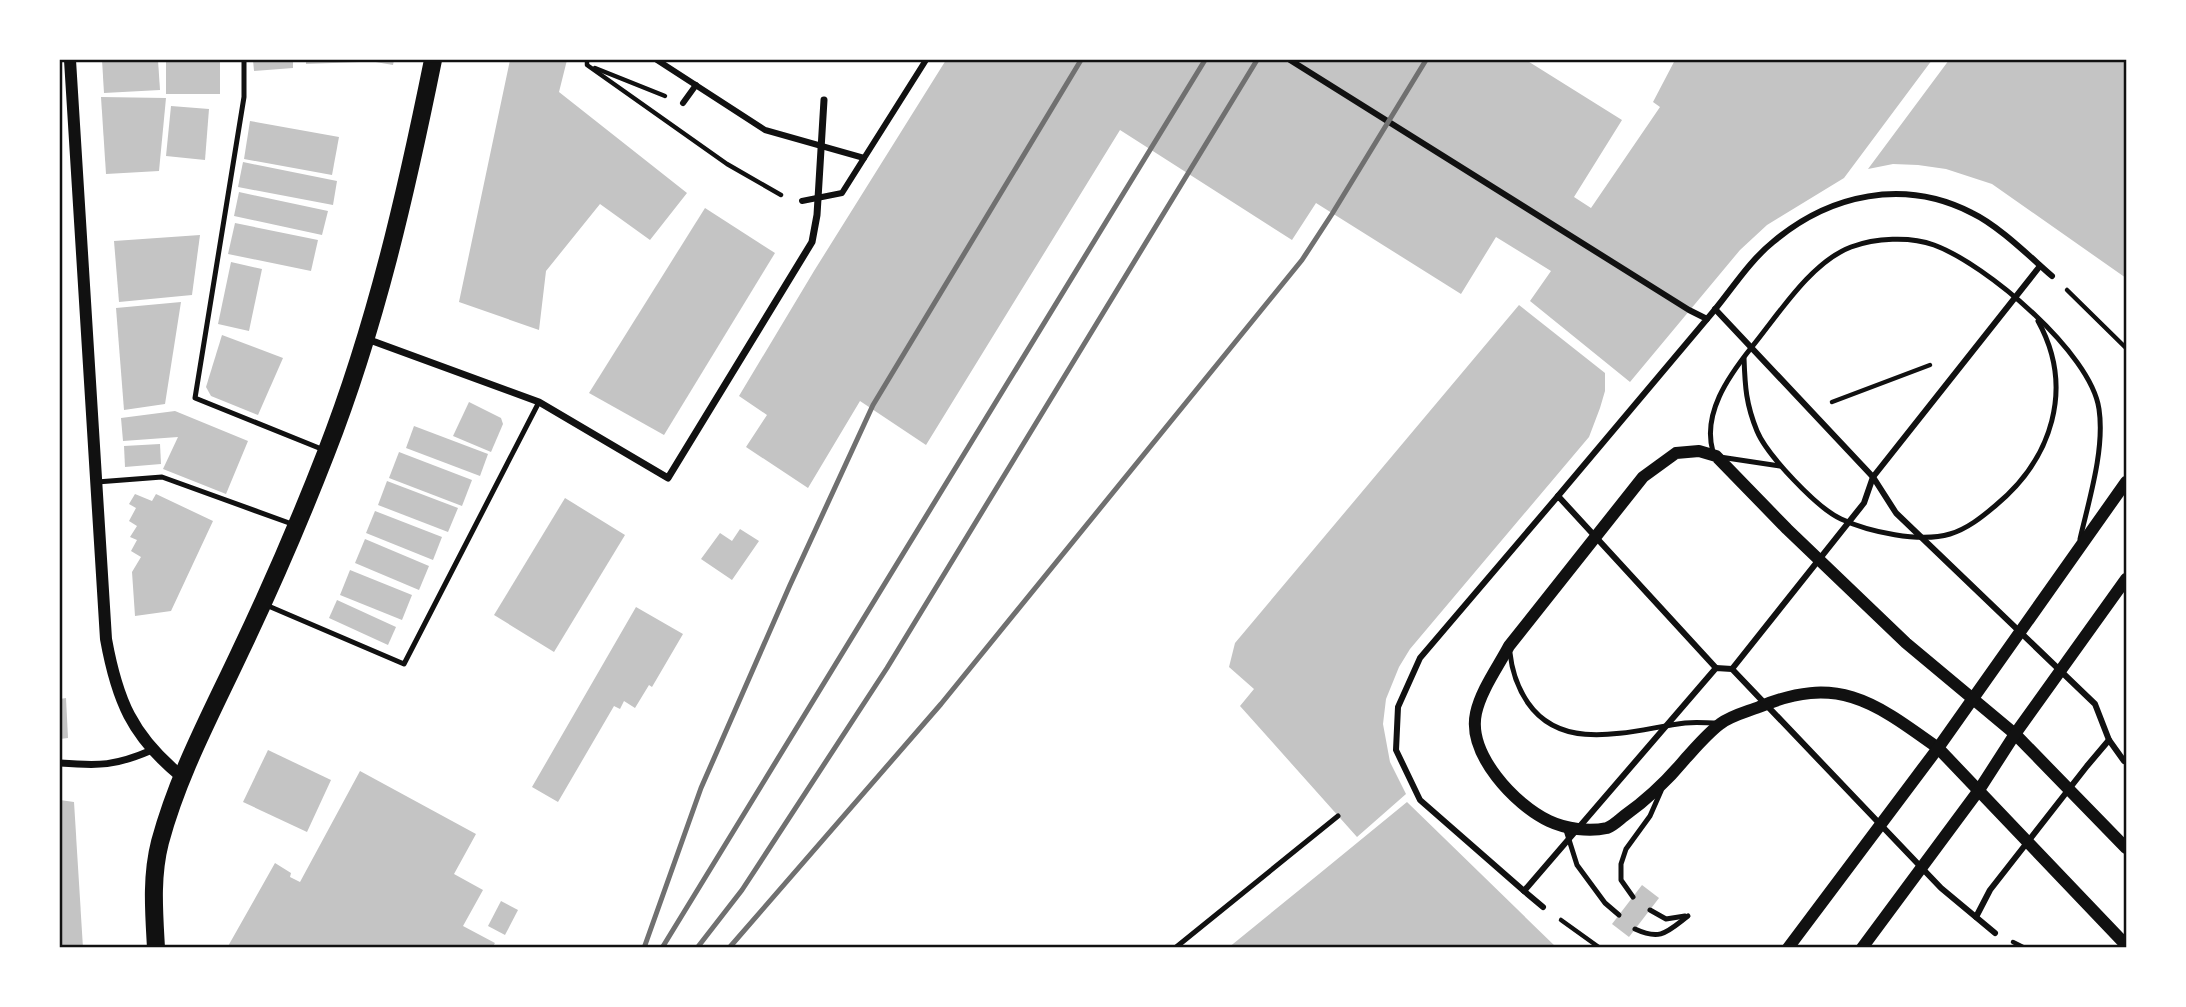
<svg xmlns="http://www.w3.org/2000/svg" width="2186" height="1007" font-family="Figtree,sans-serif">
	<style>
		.building { fill: #c4c4c4 }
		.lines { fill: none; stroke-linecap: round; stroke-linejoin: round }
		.path { stroke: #111; stroke-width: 4.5 }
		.service { stroke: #111; stroke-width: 5 }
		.pedestrian { stroke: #111; stroke-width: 6 }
		.minor { stroke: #111; stroke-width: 7 }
		.tertiary { stroke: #111; stroke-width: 12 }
		.primary { stroke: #111; stroke-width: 18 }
		.rail { stroke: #707070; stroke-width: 5 }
		.neatline { fill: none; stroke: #111; stroke-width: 2.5 }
	</style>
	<rect width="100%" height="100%" fill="#fff"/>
	<g class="building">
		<path d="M102 60H158L160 90 104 93Z"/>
		<path d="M253 60H293V68L254 71Z"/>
		<path d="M306 60H360V62L306 64Z"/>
		<path d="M364 60H394L393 65Z"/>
		<path d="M510 60H567L559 92 687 193 650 240 600 204 546 271 539 330 459 302Z"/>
		<path d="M946 60H1526L1622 120 1574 197 1591 208 1660 107 1653 102 1675 60H1932L1844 178 1767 225 1740 250 1630 382 1530 301 1551 271 1496 237 1461 294 1316 203 1292 240 1120 130 926 445 860 401 808 488 746 447 767 415 739 396 814 271Z"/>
		<path d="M1949 60H2126V278L1992 184 1946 169 1918 165 1893 164 1868 169Z"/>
		<rect x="166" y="62" width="54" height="32"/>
		<path d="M101 97 166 98 159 171 106 174Z"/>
		<path d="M171 106 209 109 205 160 166 156Z"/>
		<path d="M250 121 339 137 332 175 244 159Z"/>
		<path d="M243 162 337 181 333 205 238 187Z"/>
		<path d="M239 192 328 211 322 235 234 216Z"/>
		<path d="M705 208 775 253 664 435 589 393Z"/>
		<path d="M235 223 318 240 311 271 228 254Z"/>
		<path d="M200 235 192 295 119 302 114 241Z"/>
		<path d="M231 262 262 269 249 331 218 324Z"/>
		<path d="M181 302 165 404 124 410 116 308Z"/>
		<path d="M1519 305 1605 373V391L1600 408 1589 437 1410 649 1399 667 1386 699 1383 724 1390 762 1406 794 1357 837 1240 706 1254 689 1229 667 1235 643Z"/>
		<path d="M222 335 283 358 258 415 211 396 206 387Z"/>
		<path d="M469 402 501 418 503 424 491 452 453 436Z"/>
		<path d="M175 411 248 441 226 494 163 469 178 437 123 441 121 418Z"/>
		<path d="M414 426 488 454 480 476 406 448Z"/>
		<path d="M160 444 161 464 125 467 124 446Z"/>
		<path d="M399 452 472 480 462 506 389 478Z"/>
		<path d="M387 481 458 508 448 532 378 505Z"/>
		<path d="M135 494 152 501 156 494 213 521 171 611 135 616 132 572 141 557 131 551 137 540 130 537 137 526 129 521 136 508 129 504Z"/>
		<path d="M565 498 625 535 554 652 494 615Z"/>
		<path d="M375 511 442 537 433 560 366 533Z"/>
		<path d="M740 529 759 541 732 580 701 559 720 533 732 541Z"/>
		<path d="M365 539 429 566 419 590 355 563Z"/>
		<path d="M350 570 412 595 402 620 340 595Z"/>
		<path d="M337 600 396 627 388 645 329 618Z"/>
		<path d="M636 607 683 634 652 687 649 685 635 708 624 701 620 709 614 706 558 802 532 787Z"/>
		<path d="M66 698 68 738 60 739V699Z"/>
		<path d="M268 750 331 780 307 832 243 802Z"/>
		<path d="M360 771 476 834 454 874 483 890 463 926 495 943 492 948H227L275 863 291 873 290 877 300 882Z"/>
		<path d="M60 800 74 802 83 948H60Z"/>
		<path d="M1407 802 1557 948H1228L1319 874Z"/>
		<path d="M1642 885 1659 898 1629 937 1612 924Z"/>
		<path d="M501 901 518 910 505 935 488 926Z"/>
	</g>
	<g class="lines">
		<g class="path">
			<path d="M587 60V65L727 164 781 195"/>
			<path d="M595 68 665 96"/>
			<path d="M2067 290 2126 348"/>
			<path d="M1832 402 1930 365"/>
			<path d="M1561 920 1600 948"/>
			<path d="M2013 942 2025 948"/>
		</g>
		<g class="service">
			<path d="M244 60V97L195 398 324 450"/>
			<path d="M1744 358C1745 387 1746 404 1757 431 1767 455 1817 508 1841 519 1869 532 1920 543 1950 534 1967 529 1982 517 1995 506 2052 459 2075 388 2038 321"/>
			<path d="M1713 452C1702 414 1728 377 1751 348 1778 315 1811 262 1851 247 1875 238 1910 236 1934 245 1986 264 2091 353 2099 409 2105 449 2089 500 2080 539"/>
			<path d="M1720 457 1780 466"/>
			<path d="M97 482 162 477 292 524"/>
			<path d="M266 605 404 664 539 402"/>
			<path d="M1510 653C1512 672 1517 687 1528 703 1564 755 1634 729 1685 723 1696 722 1707 723 1718 723"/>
			<path d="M1565 827 1577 865 1605 903 1619 915"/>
			<path d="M1633 897 1621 880V864L1626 849 1650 816 1661 791"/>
			<path d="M1650 910 1666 919 1685 916"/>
			<path d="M1635 929C1661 941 1667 932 1688 916"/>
			<path d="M1175 948 1338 816"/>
		</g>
		<g class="pedestrian">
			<path d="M657 60 765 130 864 158"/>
			<path d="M1290 60 1689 310 1707 319 1558 496"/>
			<path d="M683 103 696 85"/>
			<path d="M802 201 842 193 926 60"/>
			<path d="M1715 309 1873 477 1896 513 2095 704 2109 740 2124 761"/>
			<path d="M1707 319C1729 294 1747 263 1773 242 1830 194 1904 178 1972 213 1999 226 2029 256 2052 276"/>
			<path d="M1732 669 1864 503 1873 477 2040 266"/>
			<path d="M1524 891 1420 800 1396 750 1398 707 1420 658 1558 496 1716 668"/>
			<path d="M1543 907 1524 891 1716 668 1732 669 1941 888 1995 933"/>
			<path d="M1976 917 1990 890 2087 766 2109 740"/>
		</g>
		<g class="minor">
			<path d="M367 339 539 402 668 478 812 242 817 215 824 100"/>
			<path d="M60 763C100 766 115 766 152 750"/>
		</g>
		<g class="tertiary">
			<path d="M70 60 106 639C117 700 132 736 181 776"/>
			<path d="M2126 848 2015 734 1906 643 1787 529 1716 456 1699 451 1676 453 1643 477 1509 646C1498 667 1481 690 1476 713 1467 754 1515 805 1549 821 1566 829 1589 832 1607 828 1613 826 1619 820 1624 816 1648 799 1667 781 1686 758 1696 747 1708 733 1720 724 1730 716 1746 712 1759 707 1838 674 1874 702 1938 748L2126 945"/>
			<path d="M1788 948 1938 748 2126 482"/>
			<path d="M1862 948 1979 790 2015 734 2126 579"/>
		</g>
		<path class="primary" d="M156 948C154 912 151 877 160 842 178 775 211 714 240 652 271 587 300 520 326 453 376 325 406 193 433 60"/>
		<g class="rail">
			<path d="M644 948 701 788 790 585 873 405 1081 60"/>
			<path d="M662 948 1205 60"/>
			<path d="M697 948 742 890 887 668 1257 60"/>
			<path d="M729 948 941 704 1302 260 1332 214 1426 60"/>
		</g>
	</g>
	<rect width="2186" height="1007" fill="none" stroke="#ffffff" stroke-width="122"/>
	<rect x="61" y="61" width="2064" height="885" class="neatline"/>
</svg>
